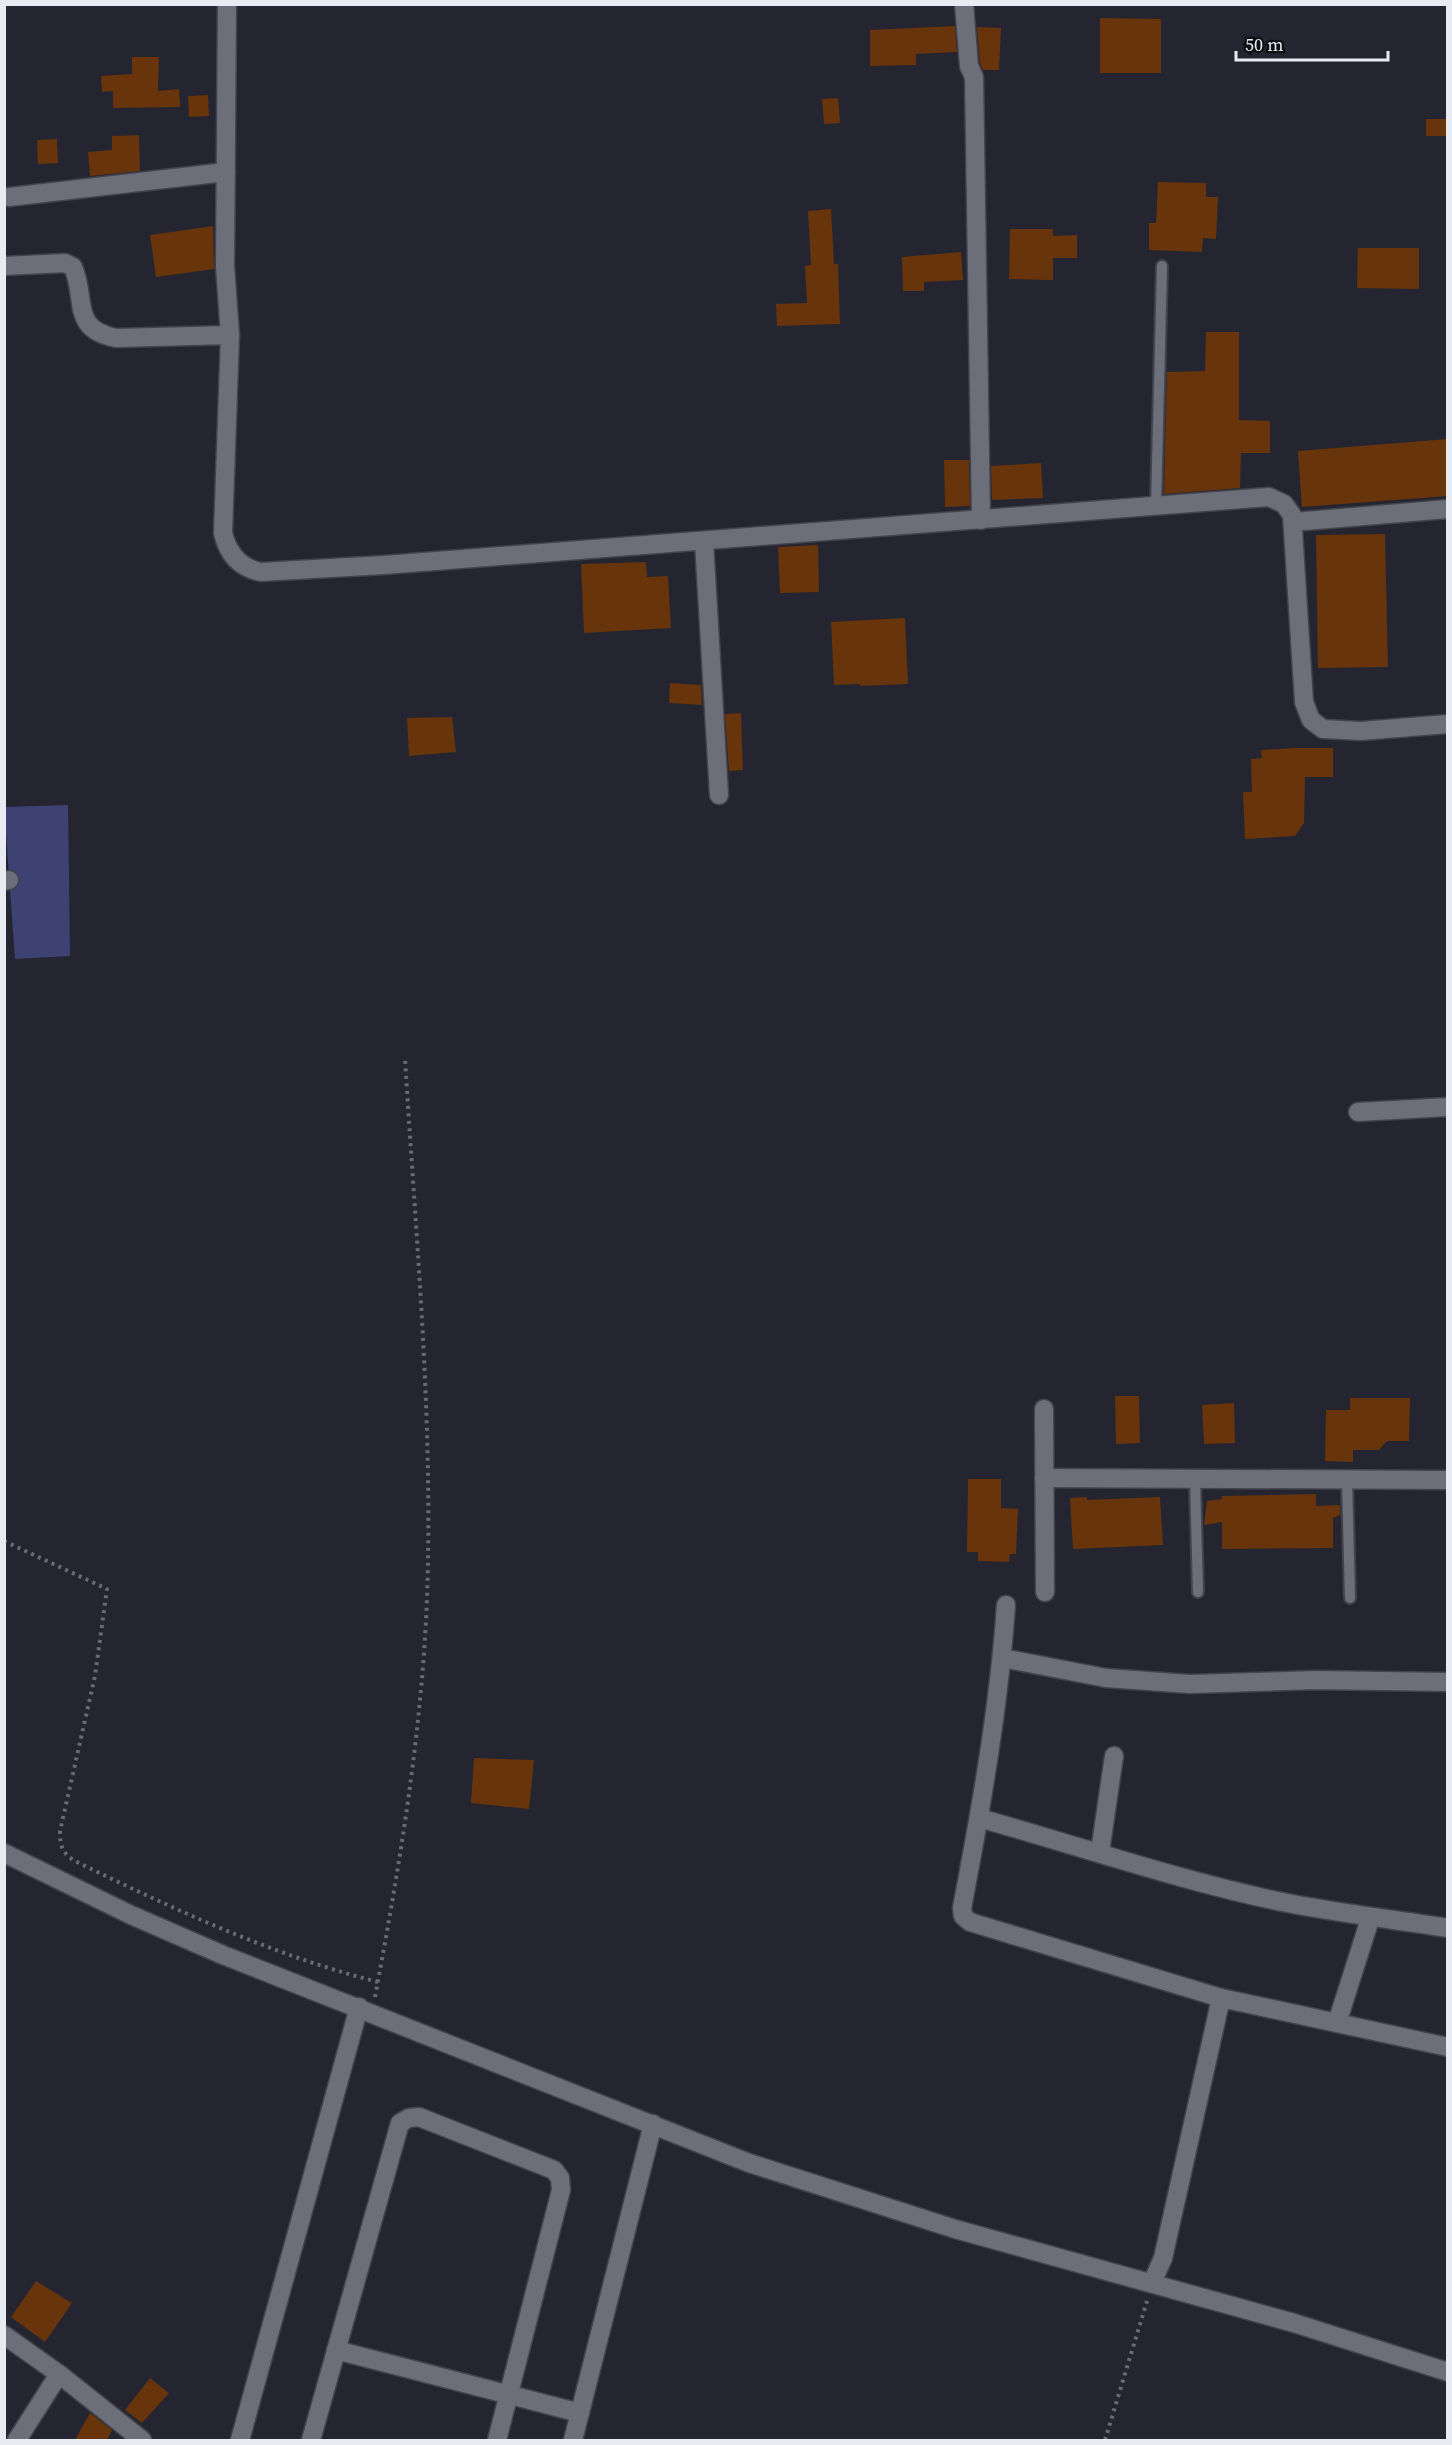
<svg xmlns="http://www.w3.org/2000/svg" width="1452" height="2445" font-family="'Source Serif 4',serif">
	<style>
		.green { fill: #3d4273 }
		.building { fill: #67340b }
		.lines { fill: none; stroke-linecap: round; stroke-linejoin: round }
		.service-casing { stroke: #42434c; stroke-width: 14 }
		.minor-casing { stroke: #42434c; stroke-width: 21 }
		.tertiary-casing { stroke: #42434c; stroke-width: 21 }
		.path { stroke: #696a73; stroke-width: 4; stroke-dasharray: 3 4.5; stroke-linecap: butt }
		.service { stroke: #6c6e7a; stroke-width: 10 }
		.minor { stroke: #6c6e7a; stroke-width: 18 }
		.tertiary { stroke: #6c6e7a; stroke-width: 18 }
	</style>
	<rect width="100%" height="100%" fill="#242530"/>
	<path class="green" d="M68 805 70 956 15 959 4 807Z"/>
	<g class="building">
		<path d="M1100 18 1161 19V73H1100Z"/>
		<path d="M955 26 957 52 916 54V65L870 66V30Z"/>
		<path d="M977 27 1001 28 999 70H983L980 63Z"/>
		<path d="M132 57H159L158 91 179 89 180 107 113 108V91L102 92 101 76 132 74Z"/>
		<path d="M208 95 209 116 189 117 188 96Z"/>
		<path d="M838 98 840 123 824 124 822 99Z"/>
		<rect x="1426" y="119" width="22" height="17"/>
		<path d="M139 135 140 171 90 176 88 152 112 150V136Z"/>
		<path d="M57 139 58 163 38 164 37 140Z"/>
		<path d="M1158 182 1206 183V197H1218L1216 239 1203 238 1202 252 1149 250V223H1156Z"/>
		<path d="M831 209 834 264H838L840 324 777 326 776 304 807 303 805 266 811 265 808 211Z"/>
		<path d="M213 226 214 269 156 277 150 235Z"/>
		<path d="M1010 229H1053V236L1077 235V258H1053V280L1009 279Z"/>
		<path d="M1358 248H1419V289L1357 288Z"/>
		<path d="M961 252 963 280 924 282V291H903L902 257Z"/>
		<path d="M1206 332H1239V420L1270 421V453H1241L1240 488 1164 494 1167 372 1205 371Z"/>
		<path d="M1448 439V496L1302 507 1298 451Z"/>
		<path d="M944 460H969L970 506 945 507Z"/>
		<path d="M1041 463 1043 498 992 500 991 466Z"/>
		<path d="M1385 534 1388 667 1318 668 1316 535Z"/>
		<path d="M818 545 819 592 780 593 778 547Z"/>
		<path d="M646 562 647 577 668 576 671 628 584 633 581 564Z"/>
		<path d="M905 618 908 684 860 686V684L834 685 831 622Z"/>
		<path d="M670 683 701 685 702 705 669 703Z"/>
		<path d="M741 713 743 770 729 771 725 714Z"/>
		<path d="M452 717 456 752 409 756 407 718Z"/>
		<path d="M1296 748H1333V777H1305L1304 823 1295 836 1245 839 1243 792H1252L1251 759 1262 758 1261 750Z"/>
		<path d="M1115 1396H1139L1140 1443 1116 1444Z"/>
		<path d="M1350 1398H1410L1409 1441H1387L1379 1450H1353V1462L1325 1461 1326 1410H1350Z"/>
		<path d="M1234 1403 1235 1443 1204 1444 1202 1405Z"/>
		<path d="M968 1479H1001V1508L1018 1509 1016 1554H1010L1009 1562 978 1561V1552H967Z"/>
		<path d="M1316 1494V1506L1340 1505V1515L1333 1518V1548L1222 1549V1522L1204 1525 1207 1501 1222 1499V1496Z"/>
		<path d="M1087 1497V1500L1160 1497 1163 1545 1073 1549 1070 1498Z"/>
		<path d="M474 1758 534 1760 529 1809 471 1803Z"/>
		<path d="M36 2281 72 2303 45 2342 11 2317Z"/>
		<path d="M150 2378 169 2393 142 2423 125 2410Z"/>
		<path d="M90 2413 112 2430 107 2440H75Z"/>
	</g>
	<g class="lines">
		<g class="service-casing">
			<g id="service">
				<path d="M1156 506 1162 266"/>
				<path d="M1195 1480 1198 1592"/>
				<path d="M1347 1480 1350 1598"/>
			</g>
		</g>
		<g class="minor-casing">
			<g id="minor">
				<path d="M227 4 225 266 230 335 223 533C228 554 240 568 261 572L384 565 1269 497 1284 504 1292 515 1304 702 1311 720 1323 729 1361 731 1448 724"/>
				<path d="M964 4 969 66 974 77 981 520"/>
				<path d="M9 197 226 172"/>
				<path d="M4 266 65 263 73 267C87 299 70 329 116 338L230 335"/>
				<path d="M1293 522 1448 509"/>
				<path d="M704 541 719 795"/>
				<path d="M4 881 9 880"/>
				<path d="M1358 1112 1448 1107"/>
				<path d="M1044 1409 1045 1592"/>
				<path d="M1044 1478 1448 1480"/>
				<path d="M1006 1605C999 1707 981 1808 962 1908L963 1916 970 1922 1221 1998 1448 2047"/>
				<path d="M1002 1658 1106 1678 1190 1684 1316 1680 1448 1682"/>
				<path d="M979 1818C1079 1846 1181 1881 1282 1902 1337 1913 1392 1919 1448 1928"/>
				<path d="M1100 1852 1114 1756"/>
				<path d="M1337 2023 1370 1919"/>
				<path d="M1152 2283 1163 2258 1221 1998"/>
				<path d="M4 2335 59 2374 142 2440"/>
				<path d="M336 2350 580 2413"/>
				<path d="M17 2440 59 2374"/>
				<path d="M240 2440 359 2007"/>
				<path d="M311 2440 400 2123 409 2118 419 2117 554 2170 560 2178 561 2190 497 2440"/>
				<path d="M573 2440 653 2124"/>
			</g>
		</g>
		<g class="tertiary-casing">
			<path id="tertiary" d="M4 1853 131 1915 223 1955 749 2163 955 2229 1294 2323 1448 2372"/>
		</g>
		<g class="path">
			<path d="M4 1541 107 1589 95 1676 60 1831C60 1846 62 1853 75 1861 173 1909 272 1955 378 1982"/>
			<path d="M375 1997C402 1853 426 1707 428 1560 431 1393 415 1225 405 1058"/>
			<path d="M1105 2440 1147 2301"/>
		</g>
		<use href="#service" class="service"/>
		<use href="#minor" class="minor"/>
		<use href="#tertiary" class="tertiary"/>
	</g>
	<rect width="1452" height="2445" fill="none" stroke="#e9ebf2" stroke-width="12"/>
	<path d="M1236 51v9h152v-9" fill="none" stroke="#e9ebf2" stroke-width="3"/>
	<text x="1245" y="51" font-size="18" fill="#e9ebf2" stroke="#0e0f13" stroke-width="4.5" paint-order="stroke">50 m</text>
</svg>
